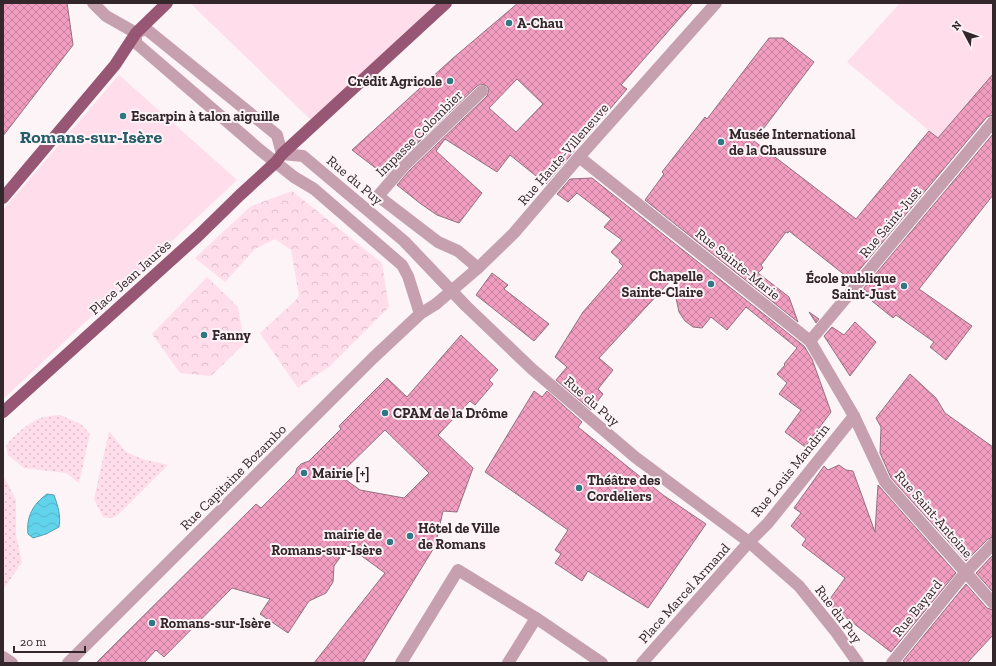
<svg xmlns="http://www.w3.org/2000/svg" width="996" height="666" font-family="'Zilla Slab',serif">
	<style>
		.grass { fill: url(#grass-dots) }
		.forest { fill: url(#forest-crowns) }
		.park { fill: #ffddea }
		.water { fill: url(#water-waves); stroke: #54a0b2 }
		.building { fill: url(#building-cross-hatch); stroke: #93717f; fill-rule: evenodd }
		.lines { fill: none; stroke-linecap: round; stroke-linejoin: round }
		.minor { stroke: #c6a0af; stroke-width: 12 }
		.major { stroke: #975673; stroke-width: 12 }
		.minor-bridge { stroke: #c6a0af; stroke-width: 12 }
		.poi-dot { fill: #317684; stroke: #fcf4f7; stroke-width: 1.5 }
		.labels { text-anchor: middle; stroke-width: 4; stroke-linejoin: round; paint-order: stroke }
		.poi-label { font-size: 14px; font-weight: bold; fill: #34272c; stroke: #fcf4f7; text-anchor: start }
		.street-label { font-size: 14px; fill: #34272c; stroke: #fcf4f7 }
		.district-label { font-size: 18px; font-weight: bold; fill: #255c68; stroke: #fcf4f7 }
	</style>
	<defs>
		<pattern id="grass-dots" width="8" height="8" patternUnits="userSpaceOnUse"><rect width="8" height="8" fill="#ffddea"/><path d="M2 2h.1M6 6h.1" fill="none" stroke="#dbbec9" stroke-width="1.8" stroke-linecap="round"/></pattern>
		<pattern id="forest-crowns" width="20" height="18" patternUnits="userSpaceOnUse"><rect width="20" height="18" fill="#ffddea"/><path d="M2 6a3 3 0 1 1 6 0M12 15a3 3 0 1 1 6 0" fill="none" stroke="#dbbec9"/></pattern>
		<pattern id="water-waves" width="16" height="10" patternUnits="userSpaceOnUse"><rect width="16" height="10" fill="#61d4ec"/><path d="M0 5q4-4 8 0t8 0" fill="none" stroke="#55b6cb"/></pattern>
		<pattern id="building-cross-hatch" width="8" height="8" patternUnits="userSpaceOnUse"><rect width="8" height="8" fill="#f19dc0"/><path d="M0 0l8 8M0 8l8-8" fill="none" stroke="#c4809c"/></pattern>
	</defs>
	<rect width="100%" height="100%" fill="#fcf4f7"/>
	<g class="grass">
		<path d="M60 415 81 424 90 434 79 483 66 473 24 468 8 455 6 446C13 436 29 422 41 418 46 416 54 416 60 415Z"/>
		<path d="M109 431 126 452 142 459 168 465 119 514 112 518 103 517 94 499Z"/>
		<path d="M3 475 16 500V535L22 562 3 590Z"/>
	</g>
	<g class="forest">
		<path d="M292 191 382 263 389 307 330 366 298 388 260 333 295 301 299 295 291 250 275 239 255 249 225 282 195 258 251 206Z"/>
		<path d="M207 277 238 307 244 344 211 376 180 373 152 334Z"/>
	</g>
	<g class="park">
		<path d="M190 3H437L312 121Z"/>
		<path d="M900 3H993V74L938 138 847 62Z"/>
		<path d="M119 75 237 180 3 399V210Z"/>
	</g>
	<path class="water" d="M47 494 54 495C58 506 61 516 59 527L46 534 33 538 28 534C26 517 33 504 47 494Z"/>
	<g class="building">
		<path d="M3 3H67L73 45 3 136Z"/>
		<path d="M518 3H693L621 85 627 89 546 184 510 155 497 172 445 139 436 151 482 193 459 223 437 215 421 204 397 185 409 171 487 96 489 90 487 86 481 84 477 86 399 161 386 176 352 150 452 59ZM517 79 543 104 516 132 489 108Z"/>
		<path d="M769 38H783L814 62 754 141 856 219 929 131 938 138 993 74V115L987 117 851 280 789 231 788 233 786 232 761 265 763 268 758 273 789 297 798 322 645 200 664 174 662 172 705 117 707 119Z"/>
		<path d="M993 134V195L919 289 972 326 946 360 930 347 934 342 896 315 893 318 872 301 875 298 863 289Z"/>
		<path d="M592 178 804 346 812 359 831 412 805 447 785 432 801 410 779 394 787 383 777 374 785 365 784 364 797 348 746 307 727 330 711 317 702 328 693 327 685 321 679 312 672 279 599 358 613 370 598 389 603 394 591 410 556 380 567 367 555 357 583 312 623 266 619 262 620 260 611 252 622 240 604 227 611 219 577 193 568 202 557 194 570 179Z"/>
		<path d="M492 273 508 285 504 289 549 324 534 341 476 295Z"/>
		<path d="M809 312 819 319 816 323Z"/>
		<path d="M855 322 876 342 850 376 824 336 832 327 844 335Z"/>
		<path d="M461 335 498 370 489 380 493 384 475 405 470 401 438 435 473 468 457 512 443 511 435 546 363 663H314L385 573 348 546 334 566 333 582 326 593 309 601 288 633 260 614 270 599 232 588 164 657 156 650 144 663H96L256 504 261 508 295 474 297 468 301 464 309 461 341 429 339 426 387 378 407 397ZM385 430 429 473 404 498 360 490 339 475Z"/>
		<path d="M910 374 936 398 945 413 993 447V537L988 539 966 561 891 478 880 453 881 427 876 418Z"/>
		<path d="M534 391 542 397 547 391 582 422 578 427 663 495 706 524 648 608 588 571 582 581 555 563 561 554 555 550 568 530 485 472Z"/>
		<path d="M839 465 846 470 853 471 875 532 878 485 956 573 891 652 827 603 845 578 802 545 806 539 791 526 801 513 794 508 824 466 828 470Z"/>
		<path d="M993 555V592L976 573Z"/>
		<path d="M966 584 987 608 993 610V635L967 663H906L903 661Z"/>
	</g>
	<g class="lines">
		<g class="minor">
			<path d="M93 3 106 16 136 33"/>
			<path d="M136 33 146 29 277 135 282 154 303 156 404 241 466 306 532 369 635 457 749 542 799 586 836 632 858 663"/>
			<path d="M136 33V43L260 150 294 177 314 189 402 265 408 276 420 314"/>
			<path d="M482 91 404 166 378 196 438 242 458 251 478 268 514 233 579 157 716 3"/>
			<path d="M579 157 810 341 854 416 885 482 993 603"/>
			<path d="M810 341 993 122"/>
			<path d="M3 657 12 663"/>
			<path d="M68 663 373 358 420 314 436 304"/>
			<path d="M401 663 458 570 536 618 602 663"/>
			<path d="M508 663 536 618"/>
			<path d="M642 663 749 542 768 523 854 416"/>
			<path d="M892 663 965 573 993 544"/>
		</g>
		<g class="major">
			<path d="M3 198 115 65 136 33 167 3"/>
			<path d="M3 412 198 236 240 195 276 162 282 154 446 3"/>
		</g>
		<path class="minor-bridge" d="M436 304 478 268"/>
	</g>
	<g class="poi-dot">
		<circle cx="509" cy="23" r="4"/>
		<circle cx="450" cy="81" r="4"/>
		<circle cx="123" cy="116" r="4"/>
		<circle cx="721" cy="142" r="4"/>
		<circle cx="711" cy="284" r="4"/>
		<circle cx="904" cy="286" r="4"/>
		<circle cx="204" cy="335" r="4"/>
		<circle cx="385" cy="413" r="4"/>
		<circle cx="304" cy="473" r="4"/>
		<circle cx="579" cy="488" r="4"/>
		<circle cx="410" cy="536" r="4"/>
		<circle cx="390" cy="542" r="4"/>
		<circle cx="152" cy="623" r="4"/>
	</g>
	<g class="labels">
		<g class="poi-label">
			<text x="517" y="28">A-Chau</text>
			<text x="442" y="86" text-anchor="end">Crédit Agricole</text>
			<text x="131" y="121">Escarpin à talon aiguille</text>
			<text x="729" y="139">Musée International<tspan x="729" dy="16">de la Chaussure</tspan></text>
			<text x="703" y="281" text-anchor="end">Chapelle<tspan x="703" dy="16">Sainte-Claire</tspan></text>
			<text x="896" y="283" text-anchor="end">École publique<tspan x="896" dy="16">Saint-Just</tspan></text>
			<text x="212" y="340">Fanny</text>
			<text x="393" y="418">CPAM de la Drôme</text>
			<text x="312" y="478">Mairie [+]</text>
			<text x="587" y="485">Théâtre des<tspan x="587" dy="16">Cordeliers</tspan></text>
			<text x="418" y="533">Hôtel de Ville<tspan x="418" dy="16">de Romans</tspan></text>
			<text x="382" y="539" text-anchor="end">mairie de<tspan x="382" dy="16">Romans-sur-Isère</tspan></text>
			<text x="160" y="628">Romans-sur-Isère</text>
		</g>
		<g class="street-label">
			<text transform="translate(419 133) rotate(-45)" y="5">Impasse Colombier</text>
			<text transform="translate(563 154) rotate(-49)" y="5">Rue Haute-Villeneuve</text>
			<text transform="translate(355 180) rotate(40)" y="5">Rue du Puy</text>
			<text transform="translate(890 222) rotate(-50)" y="5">Rue Saint-Just</text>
			<text transform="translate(738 264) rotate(39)" y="5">Rue Sainte-Marie</text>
			<text transform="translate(130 277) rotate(-42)" y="5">Place Jean Jaurès</text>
			<text transform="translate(592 401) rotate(41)" y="5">Rue du Puy</text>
			<text transform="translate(790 470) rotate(-51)" y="5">Rue Louis Mandrin</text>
			<text transform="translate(233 477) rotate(-45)" y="5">Rue Capitaine Bozambo</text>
			<text transform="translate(934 514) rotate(49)" y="5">Rue Saint-Antoine</text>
			<text transform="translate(684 593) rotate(-48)" y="5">Place Marcel Armand</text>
			<text transform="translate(917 608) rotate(-51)" y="5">Rue Bayard</text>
			<text transform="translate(839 614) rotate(53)" y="5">Rue du Puy</text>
		</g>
		<g class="district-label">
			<text x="91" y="143">Romans-sur-Isère</text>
		</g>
	</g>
	<rect width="996" height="666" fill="none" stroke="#34272c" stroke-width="8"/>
	<g transform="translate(964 32) rotate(311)" stroke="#fcf4f7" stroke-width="3" paint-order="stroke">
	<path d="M0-3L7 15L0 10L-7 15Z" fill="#34272c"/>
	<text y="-6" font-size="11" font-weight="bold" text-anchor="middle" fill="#34272c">N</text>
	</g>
	<path d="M14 646v6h71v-6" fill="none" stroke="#34272c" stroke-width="2"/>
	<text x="20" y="646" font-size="12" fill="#34272c" stroke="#fcf4f7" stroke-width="3" paint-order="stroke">20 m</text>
</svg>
